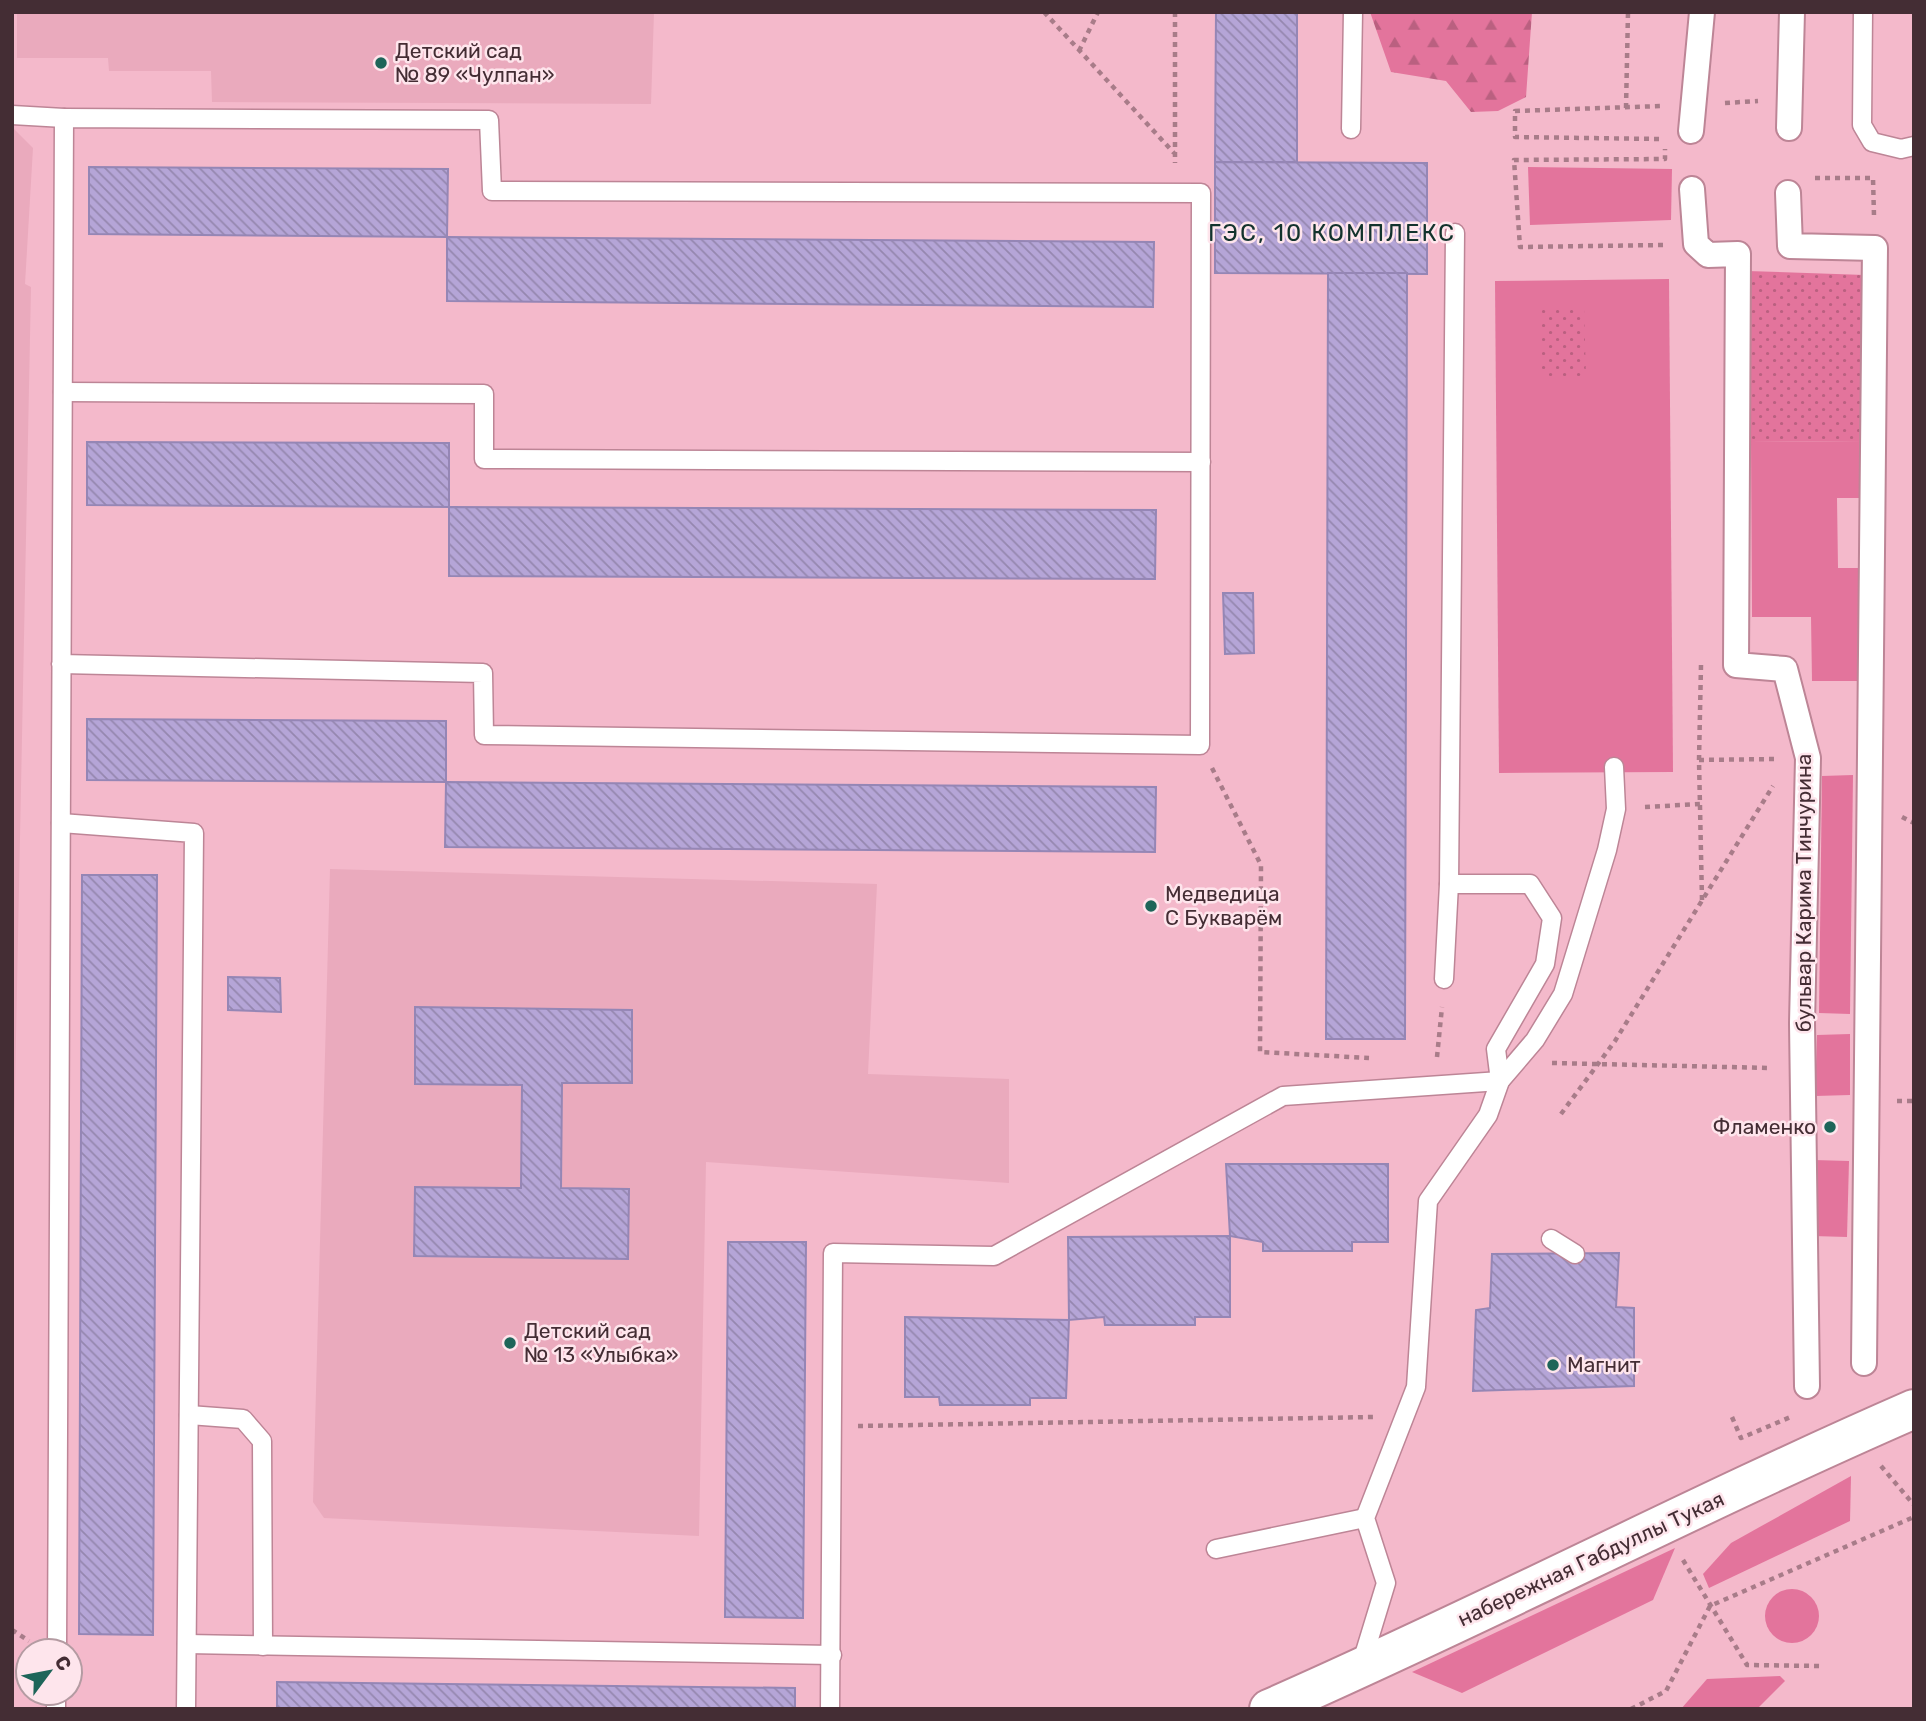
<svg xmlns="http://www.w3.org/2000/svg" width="1926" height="1721" font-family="Rubik,sans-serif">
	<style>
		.built { fill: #eaaabd }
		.green { fill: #e3749c }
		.forest { fill: url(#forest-firs) }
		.park { fill: url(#park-dots) }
		.building { fill: url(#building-back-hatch); stroke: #9586b5; stroke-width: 2 }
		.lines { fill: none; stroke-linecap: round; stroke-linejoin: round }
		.service-casing { stroke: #bd8596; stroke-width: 21 }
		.pedestrian-casing { stroke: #bd8596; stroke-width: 28 }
		.secondary-casing { stroke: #bd8596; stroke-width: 42 }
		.path { stroke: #a87c89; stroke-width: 4.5; stroke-dasharray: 5 5; stroke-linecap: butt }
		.service { stroke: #fff; stroke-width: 18 }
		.pedestrian { stroke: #fff; stroke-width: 24 }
		.secondary { stroke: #fff; stroke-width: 38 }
		.poi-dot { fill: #1e6559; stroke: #fee5ec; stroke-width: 2.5 }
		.labels { text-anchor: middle; stroke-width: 5; stroke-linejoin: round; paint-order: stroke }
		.poi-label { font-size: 21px; fill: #442d34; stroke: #fee5ec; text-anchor: start }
		.street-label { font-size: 21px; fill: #442d34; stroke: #fee5ec }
		.quarter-label { font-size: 24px; letter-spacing: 2px; fill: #13332d; stroke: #fee5ec }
	</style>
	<defs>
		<pattern id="forest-firs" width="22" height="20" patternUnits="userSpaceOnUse" patternTransform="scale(1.75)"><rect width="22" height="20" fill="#e3749c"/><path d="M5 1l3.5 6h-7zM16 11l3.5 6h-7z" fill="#ba6080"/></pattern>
		<pattern id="park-dots" width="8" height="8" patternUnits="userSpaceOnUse" patternTransform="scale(1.75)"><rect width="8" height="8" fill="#e3749c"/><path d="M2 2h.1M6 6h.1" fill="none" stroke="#ba6080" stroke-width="1.8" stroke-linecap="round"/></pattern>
		<pattern id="building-back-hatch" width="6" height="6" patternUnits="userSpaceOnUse" patternTransform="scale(1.75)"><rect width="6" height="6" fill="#b5a5d7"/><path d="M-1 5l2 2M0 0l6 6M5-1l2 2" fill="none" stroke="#9587af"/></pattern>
	</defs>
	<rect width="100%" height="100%" fill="#f4b9cb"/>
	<g class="built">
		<path d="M17 12H654L651 104 212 102 211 71H109L108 58H17Z"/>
		<path d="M12 127 33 148 25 284 31 287 12 1238Z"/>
		<path d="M330 869 877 884 868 1074 1009 1079V1183L706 1162 699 1536 324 1518 313 1502Z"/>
	</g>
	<g class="green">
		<path d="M1528 167 1672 169 1671 220 1530 225Z"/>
		<path d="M1669 279 1673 772 1499 773 1495 281Z"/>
		<path d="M1863 441V498H1837L1838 568H1860L1861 681H1812L1811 617H1752L1751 442Z"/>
		<path d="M1853 775 1850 1014 1819 1013 1822 776Z"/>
		<path d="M1850 1034V1095L1815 1096 1817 1035Z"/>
		<path d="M1814 1160 1849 1161 1847 1237 1813 1236Z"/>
		<path d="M1851 1476 1850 1521 1709 1588 1703 1574 1731 1543Z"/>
		<path d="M1675 1548 1653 1600 1462 1693 1412 1672Z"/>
		<circle cx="1792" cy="1616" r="27"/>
		<path d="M1780 1676 1785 1681 1757 1709H1681L1707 1679Z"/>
	</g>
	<path class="forest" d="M1370 12H1532L1526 97 1498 111 1471 112 1446 81 1391 72Z"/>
	<g class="park">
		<path d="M1747 271 1865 275 1863 441 1751 442Z"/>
		<path d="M1584 307 1586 377 1542 378 1540 308Z"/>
	</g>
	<g class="building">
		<path d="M1216 12H1297V162H1215Z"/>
		<path d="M1215 162 1427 163V274L1215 273Z"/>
		<path d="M89 167 448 169 447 237 89 234Z"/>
		<path d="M447 237 1154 242 1153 307 447 301Z"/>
		<path d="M1328 273H1407L1405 1039H1326Z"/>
		<path d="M87 442 449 443V507L87 505Z"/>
		<path d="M449 507 1156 510 1155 579 449 576Z"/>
		<path d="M1223 593H1253L1254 653 1225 654Z"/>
		<path d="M87 719 446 721V782L87 780Z"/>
		<path d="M446 782 1156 787 1155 852 445 847Z"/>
		<path d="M82 875H157L153 1635 79 1634Z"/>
		<path d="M228 977 280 978 281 1012 228 1010Z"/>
		<path d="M415 1007 632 1010V1083H562L561 1188 629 1189 628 1259 414 1256 415 1187 521 1188 522 1085 415 1084Z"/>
		<path d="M1226 1164H1388V1242H1352V1251H1263V1242L1230 1236Z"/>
		<path d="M1230 1236V1317H1195V1325H1105L1104 1317 1069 1320 1068 1237Z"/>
		<path d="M728 1242H806L803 1618 725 1617Z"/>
		<path d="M1619 1253 1616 1307 1634 1308V1386L1473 1391 1476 1310 1490 1308 1492 1254Z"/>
		<path d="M905 1317 1069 1320 1066 1398H1030V1405H940L939 1397H905Z"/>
		<path d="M277 1682 795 1688V1709H277Z"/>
	</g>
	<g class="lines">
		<g class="service-casing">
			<g id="service">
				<path d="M1863 12 1862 125 1872 142 1901 149 1914 146"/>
				<path d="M12 115 64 118"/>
				<path d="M1351 129 1353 12"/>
				<path d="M63 392 484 394V459L1201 462"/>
				<path d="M61 823 194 833 186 1709"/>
				<path d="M1449 884H1530L1552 918 1545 964 1496 1049 1500 1081"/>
				<path d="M1444 979 1449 884 1455 233"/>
				<path d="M1551 1239 1575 1254"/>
				<path d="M189 1415 243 1419 262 1441 263 1646"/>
				<path d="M1216 1549 1365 1518"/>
				<path d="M187 1644 832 1655"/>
				<path d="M57 1651 64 118 489 120 492 191 1201 193 1200 745 484 735 483 673 61 664"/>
				<path d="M1361 1665 1386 1583 1365 1518 1416 1387 1428 1201 1488 1115 1500 1081 1535 1040 1563 994 1607 850 1616 809 1614 767"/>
				<path d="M56 1709V1693"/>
				<path d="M830 1709 833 1253 994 1256 1283 1096 1500 1081"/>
			</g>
		</g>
		<g class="pedestrian-casing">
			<g id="pedestrian">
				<path d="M1789 128 1792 12"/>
				<path d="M1691 131 1702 12"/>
				<path d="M1692 189 1696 244 1708 255 1738 254 1736 665 1785 669 1808 758 1802 1023 1807 1386"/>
				<path d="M1788 193 1790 246 1875 248 1864 1363"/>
			</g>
		</g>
		<g class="secondary-casing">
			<path id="secondary" d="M1269 1709C1486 1614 1696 1504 1914 1409"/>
		</g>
		<g class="path">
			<path d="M1044 12 1174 153"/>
			<path d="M1175 12V163"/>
			<path d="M1079 51 1098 12"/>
			<path d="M1725 103 1758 101"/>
			<path d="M1626 108 1628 12"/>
			<path d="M1659 139 1515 137V111L1661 106"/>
			<path d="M1815 178H1873L1874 216"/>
			<path d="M1663 245 1520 247 1514 160 1665 159V149"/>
			<path d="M1701 665 1699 760 1702 900"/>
			<path d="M1699 760 1777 759"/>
			<path d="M1212 768 1261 865 1260 1052 1369 1058"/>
			<path d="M1645 807 1700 804"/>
			<path d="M1902 817 1914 823"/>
			<path d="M1437 1057 1442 1007"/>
			<path d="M1552 1063 1771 1068"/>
			<path d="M1897 1101H1914"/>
			<path d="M1561 1114 1615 1041 1773 786"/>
			<path d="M1732 1417 1741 1438 1793 1416"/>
			<path d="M858 1426 1374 1417"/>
			<path d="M1881 1466 1914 1505"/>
			<path d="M1683 1560 1747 1665 1821 1666"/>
			<path d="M12 1630 29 1641"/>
			<path d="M1631 1709 1666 1691 1710 1606 1914 1517"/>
		</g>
		<use href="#service" class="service"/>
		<use href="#pedestrian" class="pedestrian"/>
		<use href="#secondary" class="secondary"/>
	</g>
	<g class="poi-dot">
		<circle cx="381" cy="63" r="7"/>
		<circle cx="1151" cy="906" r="7"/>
		<circle cx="1830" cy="1127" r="7"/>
		<circle cx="510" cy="1343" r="7"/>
		<circle cx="1553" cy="1365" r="7"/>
	</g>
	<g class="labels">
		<g class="poi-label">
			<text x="395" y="58">Детский сад<tspan x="395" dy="24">№ 89 «Чулпан»</tspan></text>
			<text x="1165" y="901">Медведица<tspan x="1165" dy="24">С Букварём</tspan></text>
			<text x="1816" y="1134" text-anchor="end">Фламенко</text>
			<text x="524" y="1338">Детский сад<tspan x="524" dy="24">№ 13 «Улыбка»</tspan></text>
			<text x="1567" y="1372">Магнит</text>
		</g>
		<g class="street-label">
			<text transform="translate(1804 893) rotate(-90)" y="7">бульвар Карима Тинчурина</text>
			<text transform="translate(1591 1559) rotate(-25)" y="7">набережная Габдуллы Тукая</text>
		</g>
		<g class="quarter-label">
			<text x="1332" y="241">ГЭС, 10 КОМПЛЕКС</text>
		</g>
	</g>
	<rect width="1926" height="1721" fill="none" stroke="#442d34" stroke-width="28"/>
	<g transform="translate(49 1672) rotate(58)"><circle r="33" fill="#fee5ec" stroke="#b49ba2" stroke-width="2"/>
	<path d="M0-5L12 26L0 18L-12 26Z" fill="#1e6559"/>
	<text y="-10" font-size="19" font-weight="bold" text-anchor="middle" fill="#442d34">С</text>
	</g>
</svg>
